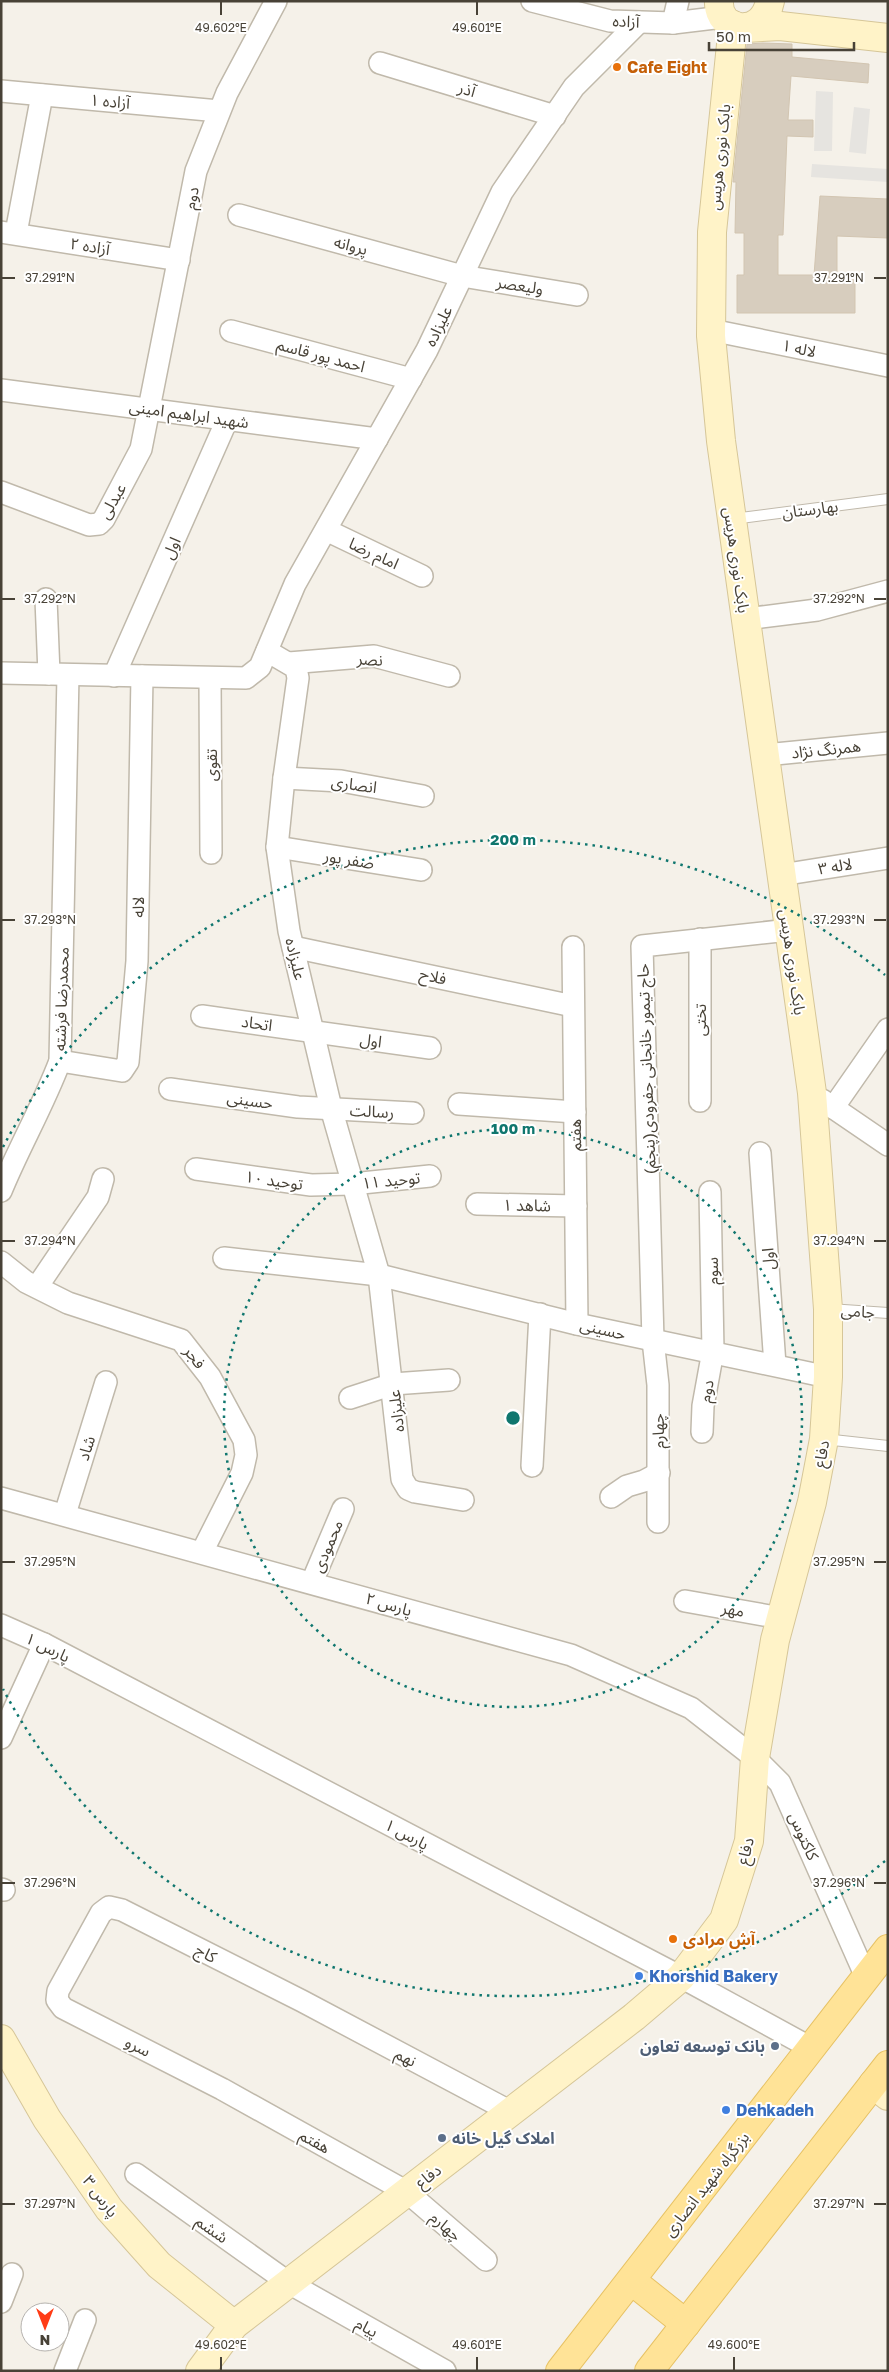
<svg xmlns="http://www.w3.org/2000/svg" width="889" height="2372" font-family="'Golos Text','Noto Sans Arabic',sans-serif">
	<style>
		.parking { fill: #e6e4e0 }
		.building { fill: #d7cdbe; stroke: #d2c5b1 }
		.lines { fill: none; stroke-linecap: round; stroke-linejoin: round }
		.lane-casing { stroke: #c0b9ab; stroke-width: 12 }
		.street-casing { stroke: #c0b9ab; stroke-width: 24 }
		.secondary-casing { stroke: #d6c698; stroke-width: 30 }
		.primary-casing { stroke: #e7c264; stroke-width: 30 }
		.lane { stroke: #fff; stroke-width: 10 }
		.street { stroke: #fff; stroke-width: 21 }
		.secondary { stroke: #fff3c8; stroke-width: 28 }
		.primary { stroke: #ffe397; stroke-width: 28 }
		.ticks { fill: none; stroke: #484237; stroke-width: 2 }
		.ring { fill: none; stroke: #0f766e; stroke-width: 2.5; stroke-dasharray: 2.5 5 }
		.food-dot { fill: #e8710a; stroke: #fff; stroke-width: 2 }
		.shop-dot { fill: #3f7fe0; stroke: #fff; stroke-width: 2 }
		.service-dot { fill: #5c6f8a; stroke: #fff; stroke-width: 2 }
		.labels { text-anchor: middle; stroke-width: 4; stroke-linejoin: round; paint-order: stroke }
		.street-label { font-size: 16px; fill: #484237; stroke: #fff }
		.food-label { font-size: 16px; font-weight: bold; fill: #c56008; stroke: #fff; text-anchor: start }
		.shop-label { font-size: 16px; font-weight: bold; fill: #366cbe; stroke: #fff; text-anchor: start }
		.service-label { font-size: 16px; font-weight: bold; fill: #4e5e75; stroke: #fff; text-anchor: end }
		.ticks-label { font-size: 12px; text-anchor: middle; fill: #484237; stroke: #fff; stroke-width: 4; stroke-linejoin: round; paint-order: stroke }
		.centre { fill: #0f766e; stroke: #fff; stroke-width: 2.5 }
		.ring-label { font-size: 15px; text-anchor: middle; font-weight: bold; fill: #0f766e; stroke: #fff; stroke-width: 4; stroke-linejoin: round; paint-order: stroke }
	</style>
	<rect width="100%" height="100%" fill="#f5f1e9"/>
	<g class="parking">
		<path d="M816 91 833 92 832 151H814Z"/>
		<path d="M854 107 870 109 866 154 849 152Z"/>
		<path d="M812 164 888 169V182L811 177Z"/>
	</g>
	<path class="building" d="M763 43 792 44V57L869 64 868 83 791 76 788 120H813V137L787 136 783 235H778V275H814L820 196 888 199V238L837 236V274H855V313H737V275H744V233H735L736 182H733L747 44Z"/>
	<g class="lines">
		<g class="lane-casing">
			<g id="lane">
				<path d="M733 519 888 499"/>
				<path d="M829 1309 888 1313"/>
				<path d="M824 1439 888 1446"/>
			</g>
		</g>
		<g class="street-casing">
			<g id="street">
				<path d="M532 1 610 21 673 23 723 17"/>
				<path d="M673 23 678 1"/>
				<path d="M380 63 555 116"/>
				<path d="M1 91 219 111"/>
				<path d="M239 215 462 276 577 295"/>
				<path d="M1 232 179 260"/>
				<path d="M16 233 42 95"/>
				<path d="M711 330 888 366"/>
				<path d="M231 331 411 379"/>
				<path d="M1 390 377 439"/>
				<path d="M1 492 89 525 99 524 104 519 141 449 196 171 227 93 276 1"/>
				<path d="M326 530 422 576"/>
				<path d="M46 599 49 674"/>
				<path d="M746 619 817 610 888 591"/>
				<path d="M267 651 296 668 298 678 284 778 277 847 289 931 331 1108 379 1275 402 1479 408 1489 415 1492 463 1500"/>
				<path d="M289 663 374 656 449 676"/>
				<path d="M1 673 246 678 260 667 295 584 427 350 502 192 574 87 639 22"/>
				<path d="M114 676 227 420"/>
				<path d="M210 678 211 853"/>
				<path d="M765 755 888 743"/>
				<path d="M284 778 341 781 423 796"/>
				<path d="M277 847 421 870"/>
				<path d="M781 875 888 858"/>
				<path d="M293 947 573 1006"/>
				<path d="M573 947 577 1324"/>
				<path d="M202 1016 430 1048"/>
				<path d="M60 1061 122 1071 128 1062 137 961 142 676"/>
				<path d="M170 1089 298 1107 413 1113"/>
				<path d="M822 1100 888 1145"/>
				<path d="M700 1101V939"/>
				<path d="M459 1104 575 1112"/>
				<path d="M833 1108 888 1029"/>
				<path d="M760 1153 775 1365"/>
				<path d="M196 1169 311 1185 352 1184 430 1176"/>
				<path d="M1 1191C19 1147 43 1106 60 1061L68 675"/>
				<path d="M477 1204 576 1206"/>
				<path d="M224 1258 379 1275 577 1324 828 1377"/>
				<path d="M1 1262 26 1282 68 1303 181 1340 210 1377 244 1440 246 1455 242 1473 202 1552"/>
				<path d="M37 1287 98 1197 103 1179"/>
				<path d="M350 1398 393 1384 449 1380"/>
				<path d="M702 1432 703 1406 713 1351 710 1192"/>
				<path d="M532 1466 540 1314"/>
				<path d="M611 1497 627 1486 644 1481 659 1473"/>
				<path d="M1 1498 571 1655 691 1708 755 1758 780 1783 866 1977"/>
				<path d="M65 1514 106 1382"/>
				<path d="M658 1522V1385L653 1340 642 946 789 930"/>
				<path d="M312 1582 343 1509"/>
				<path d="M685 1601 781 1618"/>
				<path d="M1 1625 44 1644 681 1977 811 2048"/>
				<path d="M1 1738 44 1644"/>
				<path d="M1 1889 4 1890"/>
				<path d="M136 2174 289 2283 445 2371"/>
				<path d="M486 2260 407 2192 222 2089 63 2008 57 2000 58 1991 101 1913 109 1907 122 1910 302 2001 511 2112"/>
				<path d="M1 2302 12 2274"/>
				<path d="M65 2371 85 2320"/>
			</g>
		</g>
		<g class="secondary-casing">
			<g id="secondary">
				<path d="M719 1C717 33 763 39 770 1"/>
				<path d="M746 28 780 26 888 38"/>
				<path d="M1 2039 47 2119 109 2209 159 2265 234 2325"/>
				<path d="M873 2084 888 2096"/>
				<path d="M200 2371 234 2325 634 2017 681 1977 724 1920 749 1841 755 1758 775 1640 812 1502 824 1439 828 1377V1309L812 1093 721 441 711 336 712 232 733 25"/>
			</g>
		</g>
		<g class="primary-casing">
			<g id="primary">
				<path d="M632 2281 686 2324"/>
				<path d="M560 2371 888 1949"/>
				<path d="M649 2371 888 2065"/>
			</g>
		</g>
		<use href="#lane" class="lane"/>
		<use href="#street" class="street"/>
		<use href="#secondary" class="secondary"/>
		<use href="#primary" class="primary"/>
	</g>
	<path class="ticks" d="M221 2V15M477 2V15M2 278H15M874 278H886M2 599H15M874 599H886M2 920H15M874 920H886M2 1241H15M874 1241H886M2 1562H15M874 1562H886M2 1883H15M874 1883H886M2 2204H15M874 2204H886M221 2357V2370M477 2357V2370M734 2357V2370"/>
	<g class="ring">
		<circle cx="513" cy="1418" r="289"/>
		<path d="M885 1861A578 578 0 0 1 3 1689M3 1147A578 578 0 0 1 885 975"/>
	</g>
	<g class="food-dot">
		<circle cx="617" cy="67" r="5"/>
		<circle cx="673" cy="1939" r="5"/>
	</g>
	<g class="shop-dot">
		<circle cx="639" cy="1976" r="5"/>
		<circle cx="726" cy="2110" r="5"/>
	</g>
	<g class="service-dot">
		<circle cx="775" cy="2046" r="5"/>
		<circle cx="442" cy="2138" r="5"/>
	</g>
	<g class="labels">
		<g class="street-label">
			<text transform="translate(626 21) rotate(3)" y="6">آزاده</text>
			<text transform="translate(467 89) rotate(17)" y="6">آذر</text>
			<text transform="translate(110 101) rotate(5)" y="6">آزاده ۱</text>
			<text transform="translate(719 157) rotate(-84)" y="6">بابک نوری هریس</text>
			<text transform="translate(191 198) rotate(-79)" y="6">دوم</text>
			<text transform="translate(351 245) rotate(15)" y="6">پروانه</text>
			<text transform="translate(90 246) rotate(9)" y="6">آزاده ۲</text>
			<text transform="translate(520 285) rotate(9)" y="6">ولیعصر</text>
			<text transform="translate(438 326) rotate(-64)" y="6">علیزاده</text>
			<text transform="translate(799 348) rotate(12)" y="6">لاله ۱</text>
			<text transform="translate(321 355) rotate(15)" y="6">احمد پور قاسم</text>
			<text transform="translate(189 414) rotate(8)" y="6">شهید ابراهیم امینی</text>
			<text transform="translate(112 501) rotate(-60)" y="6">عبدلی</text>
			<text transform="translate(810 509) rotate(-7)" y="6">بهارستان</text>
			<text transform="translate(171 548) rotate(-66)" y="6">اول</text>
			<text transform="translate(374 553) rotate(25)" y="6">امام رضا</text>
			<text transform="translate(737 560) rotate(82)" y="6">بابک نوری هریس</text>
			<text transform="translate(370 659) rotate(3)" y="6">نصر</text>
			<text transform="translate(826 749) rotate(-6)" y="6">همرنگ نژاد</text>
			<text transform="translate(211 765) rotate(-90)" y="6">تقوی</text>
			<text transform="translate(354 784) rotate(8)" y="6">انصاری</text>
			<text transform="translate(349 859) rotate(9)" y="6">صفر پور</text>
			<text transform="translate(835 866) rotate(-9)" y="6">لاله ۳</text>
			<text transform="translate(138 907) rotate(-89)" y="6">لاله</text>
			<text transform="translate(296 959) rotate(77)" y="6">علیزاده</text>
			<text transform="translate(793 962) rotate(82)" y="6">بابک نوری هریس</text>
			<text transform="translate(433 976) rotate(12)" y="6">فلاح</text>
			<text transform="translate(61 999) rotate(-88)" y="6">محمدرضا فرشته</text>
			<text transform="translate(700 1020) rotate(-90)" y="6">تختی</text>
			<text transform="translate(257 1023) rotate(8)" y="6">اتحاد</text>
			<text transform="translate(371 1040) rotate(8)" y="6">اول</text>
			<text transform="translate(646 1069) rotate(-92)" y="6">حاج تیمور خانجانی جفرودی(پنجم)</text>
			<text transform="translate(250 1100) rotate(8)" y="6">حسینی</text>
			<text transform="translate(372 1111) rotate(3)" y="6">رسالت</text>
			<text transform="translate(575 1135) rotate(-91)" y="6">هفتم</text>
			<text transform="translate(274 1180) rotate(8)" y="6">توحید ۱۰</text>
			<text transform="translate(391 1180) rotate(-6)" y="6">توحید ‍۱۱</text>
			<text transform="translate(527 1205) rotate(1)" y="6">شاهد ۱</text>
			<text transform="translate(768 1259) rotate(-94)" y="6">اول</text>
			<text transform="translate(712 1271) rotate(-91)" y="6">سوم</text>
			<text transform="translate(858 1311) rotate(4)" y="6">جامی</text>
			<text transform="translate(603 1329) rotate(13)" y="6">حسینی</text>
			<text transform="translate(195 1357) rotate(52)" y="6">فجر</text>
			<text transform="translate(706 1391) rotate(-80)" y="6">دوم</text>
			<text transform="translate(396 1411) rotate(-96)" y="6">علیزاده</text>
			<text transform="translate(658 1431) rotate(-91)" y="6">چهارم</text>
			<text transform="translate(86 1448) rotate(-73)" y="6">شاد</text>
			<text transform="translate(821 1454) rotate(-80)" y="6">دفاع</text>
			<text transform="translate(327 1546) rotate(-67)" y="6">محمودی</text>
			<text transform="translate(389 1604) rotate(16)" y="6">پارس ۲</text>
			<text transform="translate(733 1609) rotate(10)" y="6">مهر</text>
			<text transform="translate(48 1647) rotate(26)" y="6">پارس ۱</text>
			<text transform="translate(407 1834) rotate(28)" y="6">پارس ۱</text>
			<text transform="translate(804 1836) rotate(66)" y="6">کاکتوس</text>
			<text transform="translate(745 1851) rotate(-76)" y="6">دفاع</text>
			<text transform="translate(206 1953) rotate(27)" y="6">کاج</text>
			<text transform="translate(138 2046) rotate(27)" y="6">سرو</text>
			<text transform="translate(406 2057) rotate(28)" y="6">نهم</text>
			<text transform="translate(315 2141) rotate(29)" y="6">هفتم</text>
			<text transform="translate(428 2176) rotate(-38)" y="6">دفاع</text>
			<text transform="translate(706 2184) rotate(-52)" y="6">بزرگراه شهید انصاری</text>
			<text transform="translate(101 2196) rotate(53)" y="6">پارس ۳</text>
			<text transform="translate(446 2226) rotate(41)" y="6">چهارم</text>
			<text transform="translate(212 2229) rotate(35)" y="6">ششم</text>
			<text transform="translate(367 2327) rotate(29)" y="6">پیام</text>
		</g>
		<g class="food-label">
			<text x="627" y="73">Cafe Eight</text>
			<text x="683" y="1945">آش مرادی</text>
		</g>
		<g class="shop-label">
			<text x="649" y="1982">Khorshid Bakery</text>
			<text x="736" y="2116">Dehkadeh</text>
		</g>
		<g class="service-label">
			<text x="765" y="2052">بانک توسعه تعاون</text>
			<text x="452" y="2144" text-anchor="start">املاک گیل خانه</text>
		</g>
	</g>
	<g class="ticks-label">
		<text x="221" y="32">49.602°E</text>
		<text x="477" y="32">49.601°E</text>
		<text x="839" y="282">37.291°N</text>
		<text x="50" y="282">37.291°N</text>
		<text x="839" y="603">37.292°N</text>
		<text x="50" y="603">37.292°N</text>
		<text x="839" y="924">37.293°N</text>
		<text x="50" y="924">37.293°N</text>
		<text x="839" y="1245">37.294°N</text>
		<text x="50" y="1245">37.294°N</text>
		<text x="839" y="1566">37.295°N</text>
		<text x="50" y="1566">37.295°N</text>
		<text x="50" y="1887">37.296°N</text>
		<text x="839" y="1887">37.296°N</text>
		<text x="839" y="2208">37.297°N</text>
		<text x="50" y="2208">37.297°N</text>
		<text x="221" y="2349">49.602°E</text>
		<text x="477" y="2349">49.601°E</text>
		<text x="734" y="2349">49.600°E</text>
	</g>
	<circle cx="513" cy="1418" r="8" class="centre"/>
	<g class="ring-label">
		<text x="513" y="845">200 m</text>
		<text x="513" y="1134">100 m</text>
	</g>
	<rect width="889" height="2372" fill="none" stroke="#484237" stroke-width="5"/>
	<g transform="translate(45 2327) rotate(180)"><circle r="24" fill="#ffffff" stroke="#b6b3af"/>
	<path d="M0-4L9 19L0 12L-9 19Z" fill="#ff3c16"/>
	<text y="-8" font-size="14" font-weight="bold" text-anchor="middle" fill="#484237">N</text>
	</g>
	<path d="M709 42v8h145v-8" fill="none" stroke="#484237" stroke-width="2.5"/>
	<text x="716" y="42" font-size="15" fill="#484237" stroke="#ffffff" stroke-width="4" paint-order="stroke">50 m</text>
</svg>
